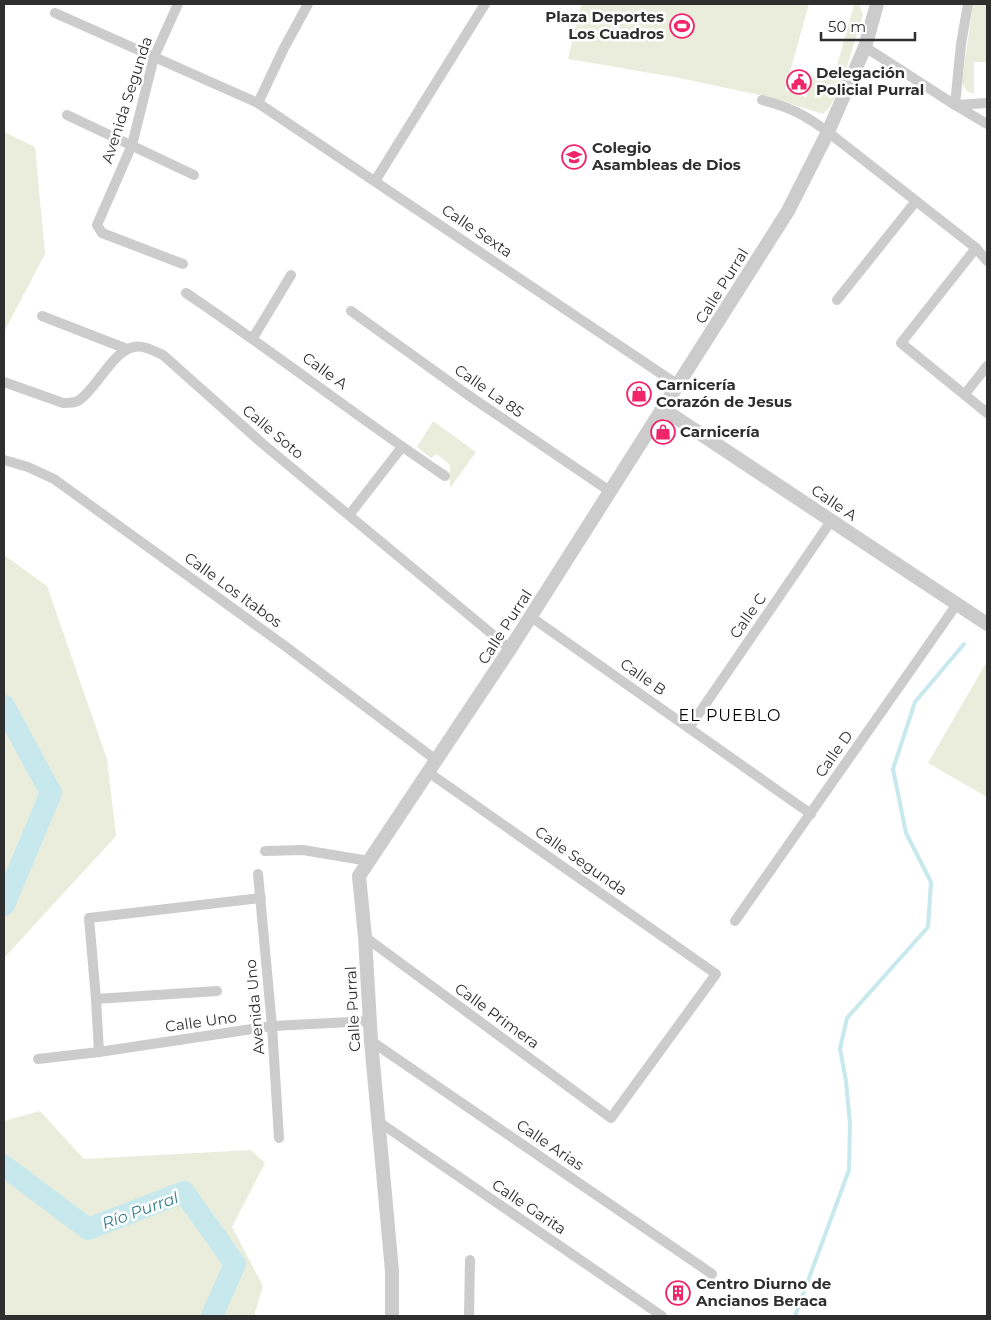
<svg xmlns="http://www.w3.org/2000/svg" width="991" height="1320" font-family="Montserrat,sans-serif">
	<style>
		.green { fill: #eaeddc }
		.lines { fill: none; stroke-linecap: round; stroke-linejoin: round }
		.stream { stroke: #c7e9ee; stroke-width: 4 }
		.river { stroke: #c7e9ee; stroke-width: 22 }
		.minor { stroke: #ccc; stroke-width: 10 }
		.tertiary { stroke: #ccc; stroke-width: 14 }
		.labels { text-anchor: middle; stroke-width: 5; stroke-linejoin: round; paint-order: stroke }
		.poi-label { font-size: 15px; font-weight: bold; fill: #2f2f2f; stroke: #fff; text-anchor: start }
		.street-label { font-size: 15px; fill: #2f2f2f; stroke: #fff }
		.neighbourhood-label { font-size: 16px; letter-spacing: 1px; fill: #000; stroke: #fff }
		.water-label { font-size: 16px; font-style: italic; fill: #337f8a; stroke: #fff }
	</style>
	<rect width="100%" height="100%" fill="#fff"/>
	<g class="green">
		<path d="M581 4H809L785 90 806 97 816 70 834 76 854 5 850 4H859L863 15 841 86 829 108 823 114 773 98 680 78 568 59Z"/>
		<path d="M973 4H987V62H974V94C967 91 963 89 962 81Z"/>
		<path d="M4 132 35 147 45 254 4 332Z"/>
		<path d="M433 421 476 452 450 488V465L437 454 431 458 417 447Z"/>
		<path d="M4 555 47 586 107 759 116 836 4 958Z"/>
		<path d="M986 663 987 664V797L928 763Z"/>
		<path d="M40 1111 84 1159 251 1150 265 1163 232 1227 263 1286 254 1316H4V1121Z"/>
	</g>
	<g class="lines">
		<path class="stream" d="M795 1316 849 1170 850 1124 846 1081 840 1049 847 1018 928 927 931 882 906 833 893 769 915 702 964 644"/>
		<g class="river">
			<path d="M4 706 51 793 4 905"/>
			<path d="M4 1166 88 1229 184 1192 235 1264 212 1316"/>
		</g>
		<g class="minor">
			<path d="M178 4 154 57 132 145 97 225 102 233 183 264"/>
			<path d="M968 4 961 44 955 105 987 124"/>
			<path d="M55 13 258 103 678 385"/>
			<path d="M865 47 955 105 987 103"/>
			<path d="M762 100C790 107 805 115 828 132L976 248 987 261"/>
			<path d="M258 103 284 48 308 4"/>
			<path d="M67 115 194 175"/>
			<path d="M375 181 485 4"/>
			<path d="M976 248 901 343 987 413"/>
			<path d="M186 293C274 352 357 417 445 476"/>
			<path d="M837 300 916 201"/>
			<path d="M351 311 468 395 611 492"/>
			<path d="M42 316 127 349"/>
			<path d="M253 338 291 275"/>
			<path d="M4 382 63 403C68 403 74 403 78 401 97 389 112 351 134 347 144 345 154 351 163 355L263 444 510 649"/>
			<path d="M965 394 987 366"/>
			<path d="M4 460 28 467 54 479 285 646 436 760"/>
			<path d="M350 514 402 447"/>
			<path d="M531 617 811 814"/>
			<path d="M689 728 831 521"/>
			<path d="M265 851 303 850 369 861"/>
			<path d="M258 874 272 1026 279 1138"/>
			<path d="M735 921 957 604"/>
			<path d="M365 937 611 1118 716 974 428 772"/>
			<path d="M96 999 217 991"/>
			<path d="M371 1041 712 1274"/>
			<path d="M99 1052 96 999 89 918 261 898"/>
			<path d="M38 1059 99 1052 272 1026 370 1021"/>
			<path d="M379 1122 662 1316"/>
			<path d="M469 1316 470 1260"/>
		</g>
		<g class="tertiary">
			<path d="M663 409 987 624"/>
			<path d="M392 1316V1271L371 1041 365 937 359 876 510 649 788 211 828 132 865 47 877 4"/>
		</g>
	</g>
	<defs>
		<g id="stadium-ring" transform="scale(1.25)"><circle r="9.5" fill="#fff" stroke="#f1266a" stroke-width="1.5"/><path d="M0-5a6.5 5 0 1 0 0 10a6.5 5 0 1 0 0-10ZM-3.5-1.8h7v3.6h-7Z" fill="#f1266a"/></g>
		<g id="civic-ring" transform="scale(1.25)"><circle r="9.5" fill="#fff" stroke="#f1266a" stroke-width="1.5"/><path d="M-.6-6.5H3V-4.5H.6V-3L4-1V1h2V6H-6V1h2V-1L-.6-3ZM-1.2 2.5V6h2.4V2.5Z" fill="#f1266a"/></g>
		<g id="school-ring" transform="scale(1.25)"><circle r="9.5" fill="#fff" stroke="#f1266a" stroke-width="1.5"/><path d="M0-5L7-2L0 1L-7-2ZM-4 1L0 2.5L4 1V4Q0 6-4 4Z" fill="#f1266a"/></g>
		<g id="shop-ring" transform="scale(1.25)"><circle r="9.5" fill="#fff" stroke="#f1266a" stroke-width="1.5"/><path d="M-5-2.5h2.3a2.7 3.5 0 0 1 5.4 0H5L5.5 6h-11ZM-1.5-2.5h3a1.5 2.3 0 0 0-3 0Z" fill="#f1266a"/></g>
		<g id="building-ring" transform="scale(1.25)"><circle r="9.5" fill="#fff" stroke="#f1266a" stroke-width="1.5"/><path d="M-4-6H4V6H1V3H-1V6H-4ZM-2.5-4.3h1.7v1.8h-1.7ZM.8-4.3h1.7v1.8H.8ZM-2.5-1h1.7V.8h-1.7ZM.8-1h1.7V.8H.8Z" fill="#f1266a"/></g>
	</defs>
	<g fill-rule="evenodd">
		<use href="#stadium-ring" x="682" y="26"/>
		<use href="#civic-ring" x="799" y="82"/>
		<use href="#school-ring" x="574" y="157"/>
		<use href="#shop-ring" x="639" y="394"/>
		<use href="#shop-ring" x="663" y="432"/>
		<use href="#building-ring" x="678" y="1293"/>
	</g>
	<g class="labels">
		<g class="poi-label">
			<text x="664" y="22" text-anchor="end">Plaza Deportes<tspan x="664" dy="17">Los Cuadros</tspan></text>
			<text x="816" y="78">Delegación<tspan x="816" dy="17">Policial Purral</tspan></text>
			<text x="592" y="153">Colegio<tspan x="592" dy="17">Asambleas de Dios</tspan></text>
			<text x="656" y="390">Carnicería<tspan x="656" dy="17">Corazón de Jesus</tspan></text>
			<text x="680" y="437">Carnicería</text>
			<text x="696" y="1289">Centro Diurno de<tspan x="696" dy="17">Ancianos Beraca</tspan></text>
		</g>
		<g class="street-label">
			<text transform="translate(127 100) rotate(-72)" y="5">Avenida Segunda</text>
			<text transform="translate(477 231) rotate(34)" y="5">Calle Sexta</text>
			<text transform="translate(722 286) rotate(-58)" y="5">Calle Purral</text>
			<text transform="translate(325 371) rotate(36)" y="5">Calle A</text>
			<text transform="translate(489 391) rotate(35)" y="5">Calle La 85</text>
			<text transform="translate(273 432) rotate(40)" y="5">Calle Soto</text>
			<text transform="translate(834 503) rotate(34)" y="5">Calle A</text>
			<text transform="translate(233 590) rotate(36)" y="5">Calle Los Itabos</text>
			<text transform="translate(748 616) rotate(-55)" y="5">Calle C</text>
			<text transform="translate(505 627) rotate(-57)" y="5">Calle Purral</text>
			<text transform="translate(643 677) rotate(35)" y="5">Calle B</text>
			<text transform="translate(834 754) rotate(-55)" y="5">Calle D</text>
			<text transform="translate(581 861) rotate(35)" y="5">Calle Segunda</text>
			<text transform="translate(255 1007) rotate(-95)" y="5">Avenida Uno</text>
			<text transform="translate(353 1009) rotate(-93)" y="5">Calle Purral</text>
			<text transform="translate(497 1016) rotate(36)" y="5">Calle Primera</text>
			<text transform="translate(201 1022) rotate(-8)" y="5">Calle Uno</text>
			<text transform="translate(550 1145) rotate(34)" y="5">Calle Arias</text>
			<text transform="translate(529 1207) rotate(34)" y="5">Calle Garita</text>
		</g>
		<g class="neighbourhood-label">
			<text x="730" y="721">EL PUEBLO</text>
		</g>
		<g class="water-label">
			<text transform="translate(140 1210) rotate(-20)" y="6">Río Purral</text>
		</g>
	</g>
	<rect width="991" height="1320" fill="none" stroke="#2f2f2f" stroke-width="10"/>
	<path d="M821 32v8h94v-8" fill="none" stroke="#2f2f2f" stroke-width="2.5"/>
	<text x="828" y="32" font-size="15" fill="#2f2f2f" stroke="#ffffff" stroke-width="4" paint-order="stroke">50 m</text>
</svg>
